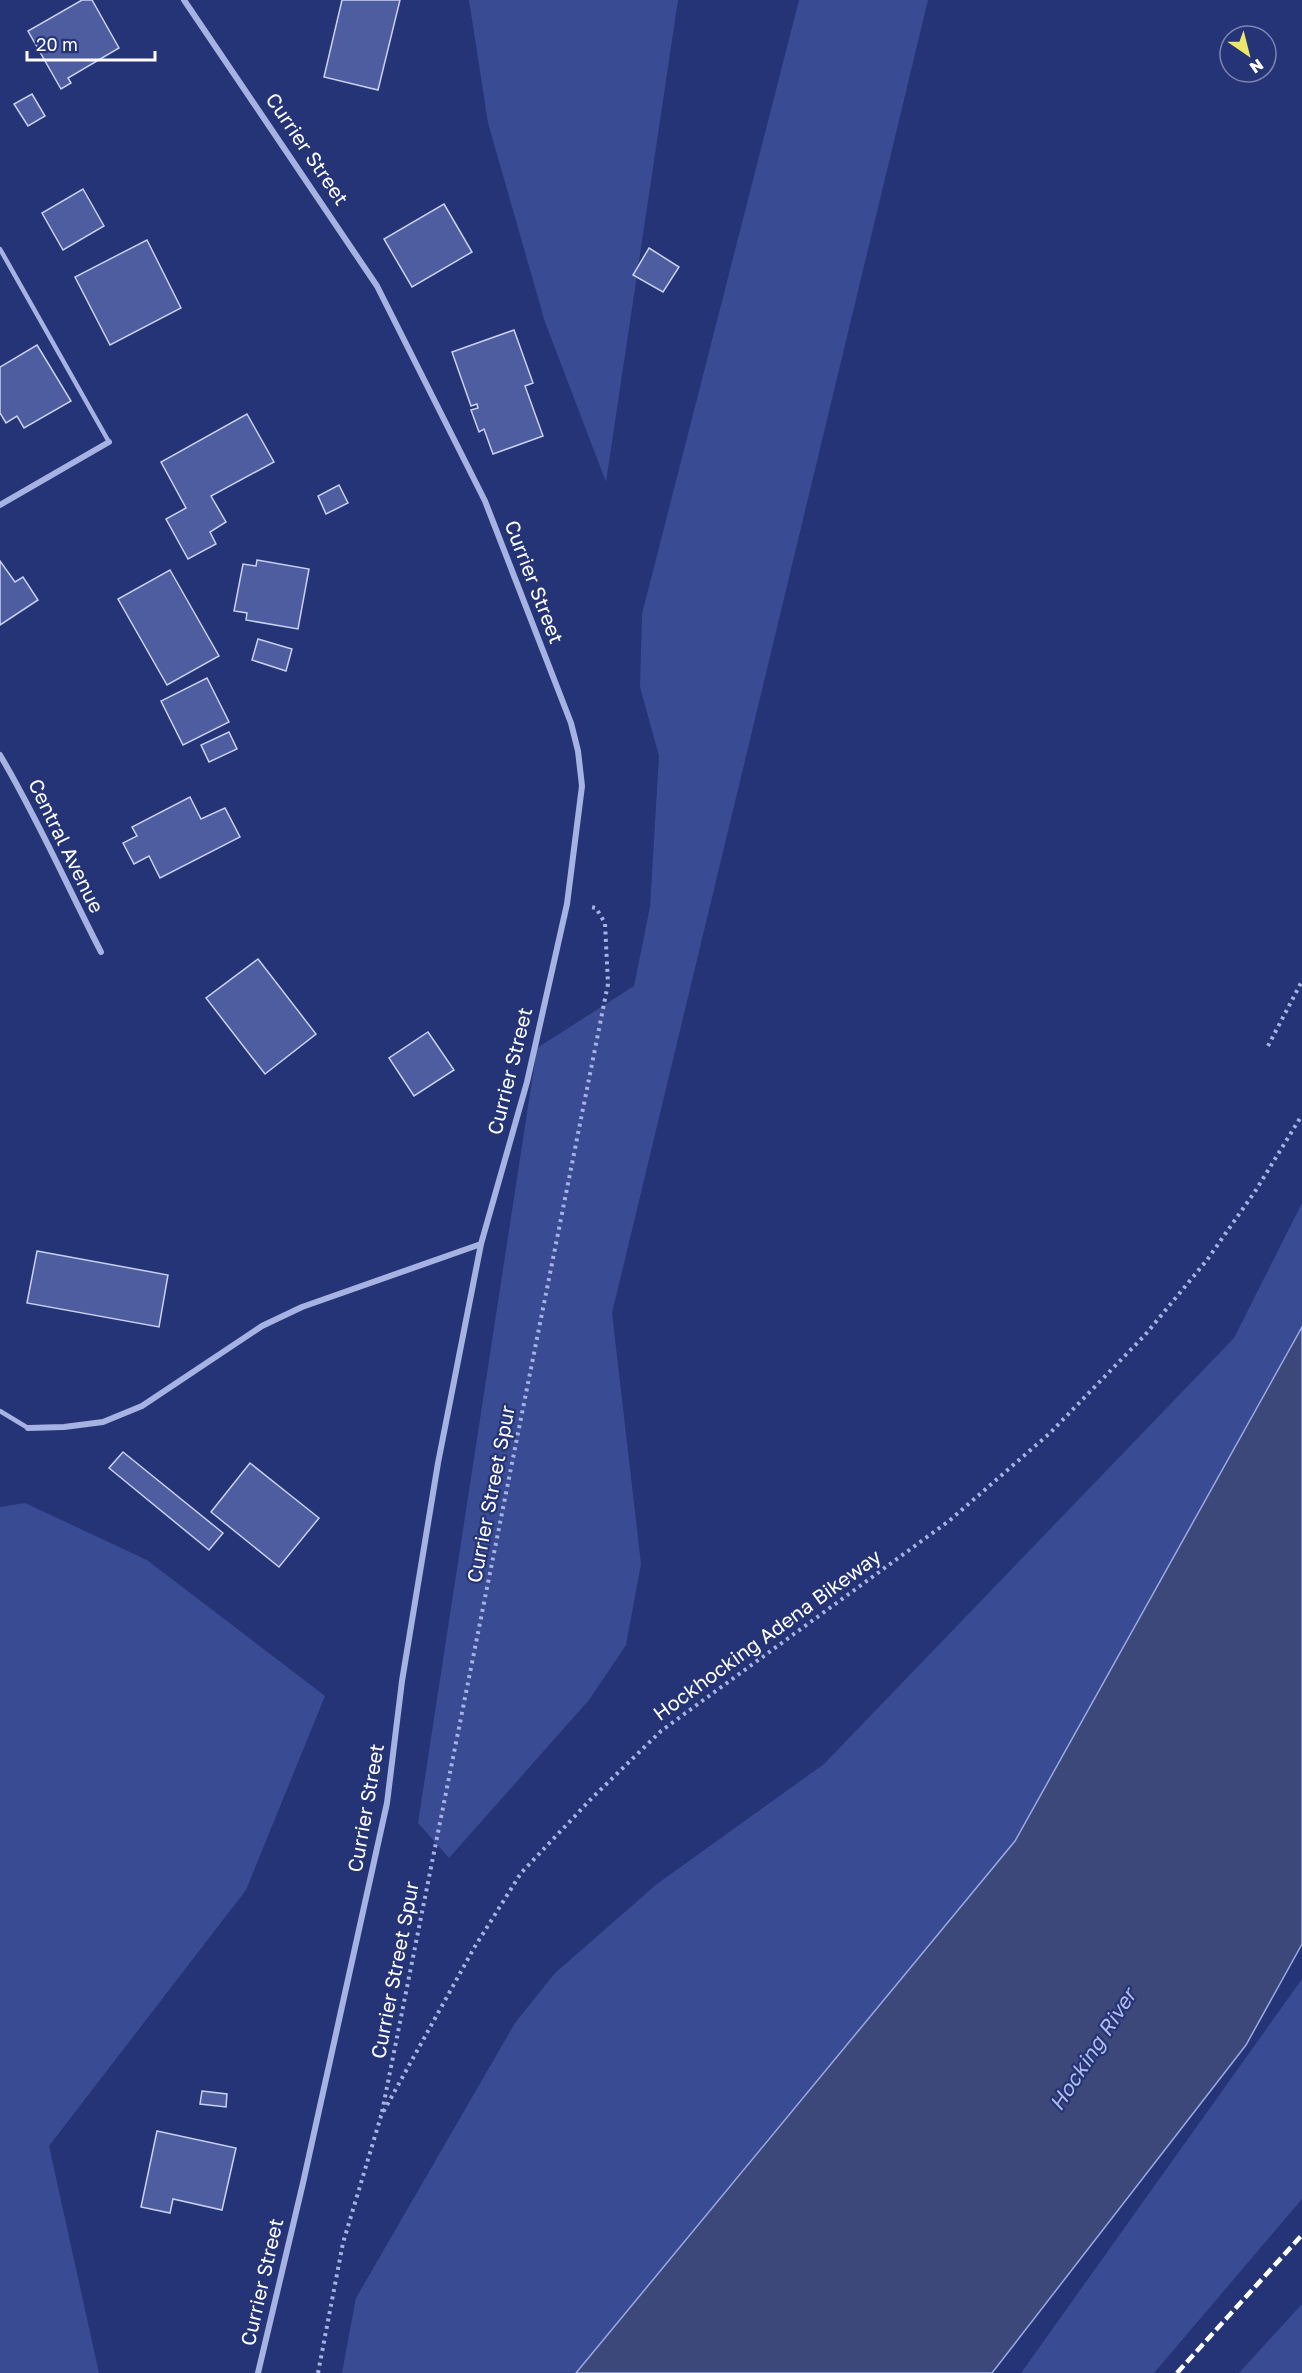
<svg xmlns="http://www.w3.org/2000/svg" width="1302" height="2373" font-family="'Golos Text',sans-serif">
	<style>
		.green { fill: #394b93 }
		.water { fill: #3d487a; stroke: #9aa9e3; stroke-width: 1.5 }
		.building { fill: #4d5da0; stroke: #c8d0f2; stroke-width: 1.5 }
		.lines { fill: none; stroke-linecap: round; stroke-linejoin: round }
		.path { stroke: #a6b2e2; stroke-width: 4; stroke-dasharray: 3 4.5; stroke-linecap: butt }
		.service { stroke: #a6b2e2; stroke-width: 4.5 }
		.minor { stroke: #a6b2e2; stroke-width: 6 }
		.rail { stroke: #fff; stroke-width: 4.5; stroke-dasharray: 10 4.5; stroke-linecap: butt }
		.labels { text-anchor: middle; stroke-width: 4.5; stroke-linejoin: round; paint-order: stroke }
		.street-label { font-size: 20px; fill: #fff; stroke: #253476 }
		.water-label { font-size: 21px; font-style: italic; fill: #b0bcea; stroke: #253476 }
	</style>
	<rect width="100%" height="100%" fill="#253476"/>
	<g class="green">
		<path d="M469 0H678L606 482 545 322 488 123Z"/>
		<path d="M799 0H928L612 1313 641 1564 626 1645 589 1700 449 1858 418 1823 537 1048 634 986 650 907 659 756 640 687 642 614Z"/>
		<path d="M1302 1203V1327L1015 1841 576 2373H342L356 2298 515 2023 555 1973 657 1884 824 1764 1234 1338Z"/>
		<path d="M25 1503 147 1560 325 1696 246 1890 49 2146 99 2373H0V1507Z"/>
		<path d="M1302 1979V2199L1154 2373H1021Z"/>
		<path d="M1302 2304V2373H1239Z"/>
	</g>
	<path class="water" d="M1302 1327V1944L1246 2045 992 2373H576L1015 1841Z"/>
	<g class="building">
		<path d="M82 0H92L119 48 68 78 71 83 61 89 28 31Z"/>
		<path d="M342 0H400L378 90 324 77Z"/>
		<path d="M32 94 45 116 28 126 14 104Z"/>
		<path d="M83 189 104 226 63 250 42 213Z"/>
		<path d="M444 204 472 252 412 287 384 239Z"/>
		<path d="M147 240 181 308 110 345 75 277Z"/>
		<path d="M649 248 679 267 663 292 633 275Z"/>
		<path d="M514 330 533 383 525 386 543 436 493 454 484 429 479 432 471 410 478 408 477 404 471 406 452 352Z"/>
		<path d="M37 345 71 401 24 428 17 416 6 423 0 413V367Z"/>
		<path d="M247 414 274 462 211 496 226 522 210 532 216 544 188 559 166 519 186 508 161 462Z"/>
		<path d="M339 485 348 503 326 514 318 496Z"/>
		<path d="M257 560 309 569 298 629 246 620 247 613 234 611 243 564 256 566Z"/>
		<path d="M0 561 15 582 23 577 38 600 0 625Z"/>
		<path d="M170 570 219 656 167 685 118 599Z"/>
		<path d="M258 639 292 649 286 671 252 660Z"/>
		<path d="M207 678 229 722 183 745 161 701Z"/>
		<path d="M229 732 237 749 209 762 201 745Z"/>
		<path d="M190 797 201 819 225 808 240 837 160 878 149 856 134 864 123 843 137 836 132 827Z"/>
		<path d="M258 959 316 1034 265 1074 206 998Z"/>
		<path d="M428 1032 454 1070 414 1096 389 1058Z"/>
		<path d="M37 1251 168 1275 159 1327 27 1303Z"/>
		<path d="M123 1452 223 1533 209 1550 109 1468Z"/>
		<path d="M250 1463 319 1518 279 1567 211 1512Z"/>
		<path d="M202 2091 227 2094 226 2107 200 2104Z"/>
		<path d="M157 2131 236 2148 222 2210 173 2199 170 2213 141 2207Z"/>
	</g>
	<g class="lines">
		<g class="path">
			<path d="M1268 1046 1302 981"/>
			<path d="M382 2112 608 984 605 923 596 908 591 907"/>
			<path d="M318 2373 343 2243 381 2116 474 1948 521 1873 592 1798 661 1731 949 1521 1050 1433 1145 1335 1207 1260 1256 1190 1302 1115"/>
		</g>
		<g class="service">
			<path d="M0 249 109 442"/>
			<path d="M0 1411 28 1428"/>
		</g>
		<g class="minor">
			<path d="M184 0 377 286 485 501 571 723 578 751 582 786 567 904 527 1082 481 1244 438 1463 402 1681 387 1803 303 2183 258 2373"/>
			<path d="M0 505 109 442"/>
			<path d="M0 755C38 819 67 886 101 952"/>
			<path d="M28 1428 64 1427 103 1422 142 1406 262 1326 302 1307 481 1244"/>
		</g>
		<path class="rail" d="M1177 2373 1302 2235"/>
	</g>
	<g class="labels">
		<g class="street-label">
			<text transform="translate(307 149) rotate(56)" y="7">Currier Street</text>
			<text transform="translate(534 582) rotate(69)" y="7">Currier Street</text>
			<text transform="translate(66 846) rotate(64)" y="7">Central Avenue</text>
			<text transform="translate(510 1071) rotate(-76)" y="7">Currier Street</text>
			<text transform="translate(491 1494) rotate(-79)" y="7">Currier Street Spur</text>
			<text transform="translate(767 1635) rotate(-36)" y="7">Hockhocking Adena Bikeway</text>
			<text transform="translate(366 1808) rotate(-80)" y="7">Currier Street</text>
			<text transform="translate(395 1970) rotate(-79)" y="7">Currier Street Spur</text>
			<text transform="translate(262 2282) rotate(-77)" y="7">Currier Street</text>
		</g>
		<g class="water-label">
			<text transform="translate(1093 2050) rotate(-57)" y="7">Hocking River</text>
		</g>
	</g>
	<g transform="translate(1248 54) rotate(145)"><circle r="28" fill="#253476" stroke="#7c85ad" stroke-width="1.5"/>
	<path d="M0-4.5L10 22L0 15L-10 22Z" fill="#ece76a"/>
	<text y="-9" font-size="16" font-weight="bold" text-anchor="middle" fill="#ffffff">N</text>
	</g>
	<path d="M27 51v9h128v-9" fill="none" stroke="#ffffff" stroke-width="3"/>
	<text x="36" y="51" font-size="18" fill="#ffffff" stroke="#253476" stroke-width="4.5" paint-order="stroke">20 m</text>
</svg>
